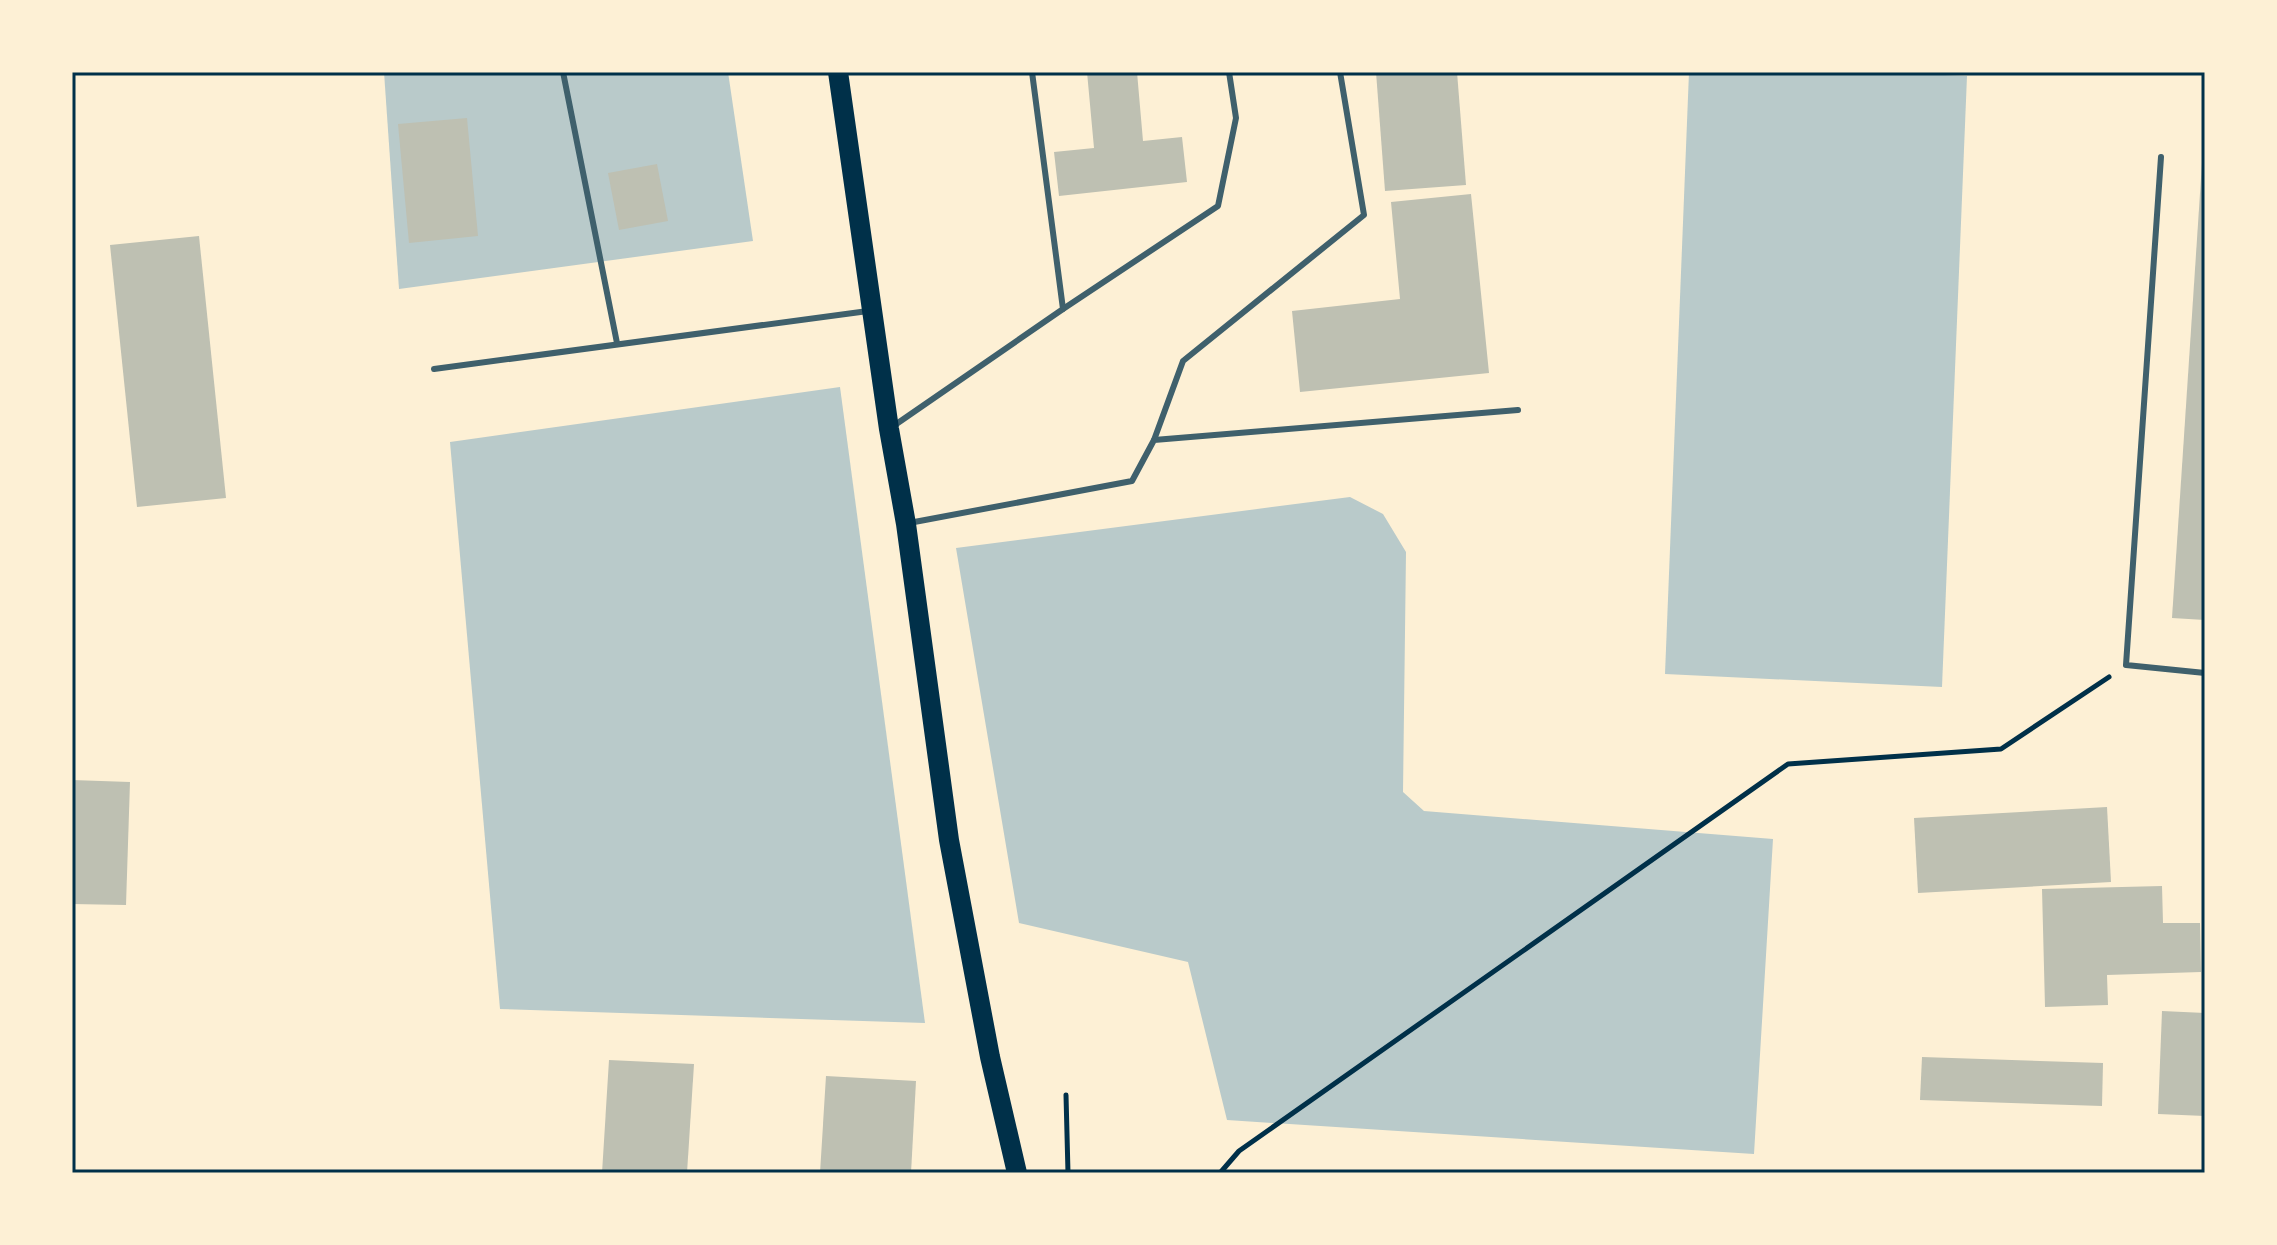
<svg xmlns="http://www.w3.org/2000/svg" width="2277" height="1245" font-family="'Sofia Sans Condensed',sans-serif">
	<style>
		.green { fill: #b9caca }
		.building { fill: #bec0b2 }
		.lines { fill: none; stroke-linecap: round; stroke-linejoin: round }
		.path { stroke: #003049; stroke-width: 5 }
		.service { stroke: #3f606c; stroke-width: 6 }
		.primary { stroke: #003049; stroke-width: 20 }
		.neatline { fill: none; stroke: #003049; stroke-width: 3 }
	</style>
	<rect width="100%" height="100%" fill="#fdf0d5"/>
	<g class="green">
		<path d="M384 72H728L753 241 399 289Z"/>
		<path d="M1689 72H1875L1967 76 1942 687 1665 674Z"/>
		<path d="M840 387 925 1023 500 1009 450 442Z"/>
		<path d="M1350 497 1383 514 1406 552 1403 792 1424 811 1773 839 1754 1154 1227 1120 1188 962 1019 923 956 548Z"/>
	</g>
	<g class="building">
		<path d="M1087 72H1137L1143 141 1182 137 1187 182 1059 196 1054 152 1094 148Z"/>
		<path d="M1376 72H1457L1466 185 1385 191Z"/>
		<path d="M467 118 478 236 409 243 398 124Z"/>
		<path d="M2203 148H2205V620L2172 618Z"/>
		<path d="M657 164 668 221 619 230 608 173Z"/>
		<path d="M1471 194 1489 373 1300 392 1292 311 1400 299 1391 202Z"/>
		<path d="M199 236 226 498 137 507 110 245Z"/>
		<path d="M72 780 130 782 126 905 72 904Z"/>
		<path d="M2107 807 2111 882 1918 893 1914 818Z"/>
		<path d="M2162 886 2163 923H2200L2201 972 2107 975 2108 1005 2045 1007 2042 889Z"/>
		<path d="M2162 1011 2205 1013V1116L2158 1114Z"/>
		<path d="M1922 1057 2103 1063 2102 1106 1920 1100Z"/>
		<path d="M609 1060 694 1064 687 1173H602Z"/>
		<path d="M826 1076 916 1081 911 1173H820Z"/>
	</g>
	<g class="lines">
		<g class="path">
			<path d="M1066 1095 1068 1173"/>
			<path d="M1220 1173 1239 1151 1788 764 2001 749 2109 677"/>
		</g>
		<g class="service">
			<path d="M563 72 617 343"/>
			<path d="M2161 157 2126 665 2205 673"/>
			<path d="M1063 309 1218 206 1236 118 1229 72"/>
			<path d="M434 369 868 311"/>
			<path d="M892 427 1063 309 1032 72"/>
			<path d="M1154 440 1183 361 1364 215 1340 72"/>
			<path d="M909 523 1132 481 1154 440 1518 410"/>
		</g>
		<path class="primary" d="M838 72 889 429 906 524 949 840 990 1057 1017 1173"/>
	</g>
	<rect width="2277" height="1245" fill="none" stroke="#fdf0d5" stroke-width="148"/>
	<rect x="74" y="74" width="2129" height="1097" class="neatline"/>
</svg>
